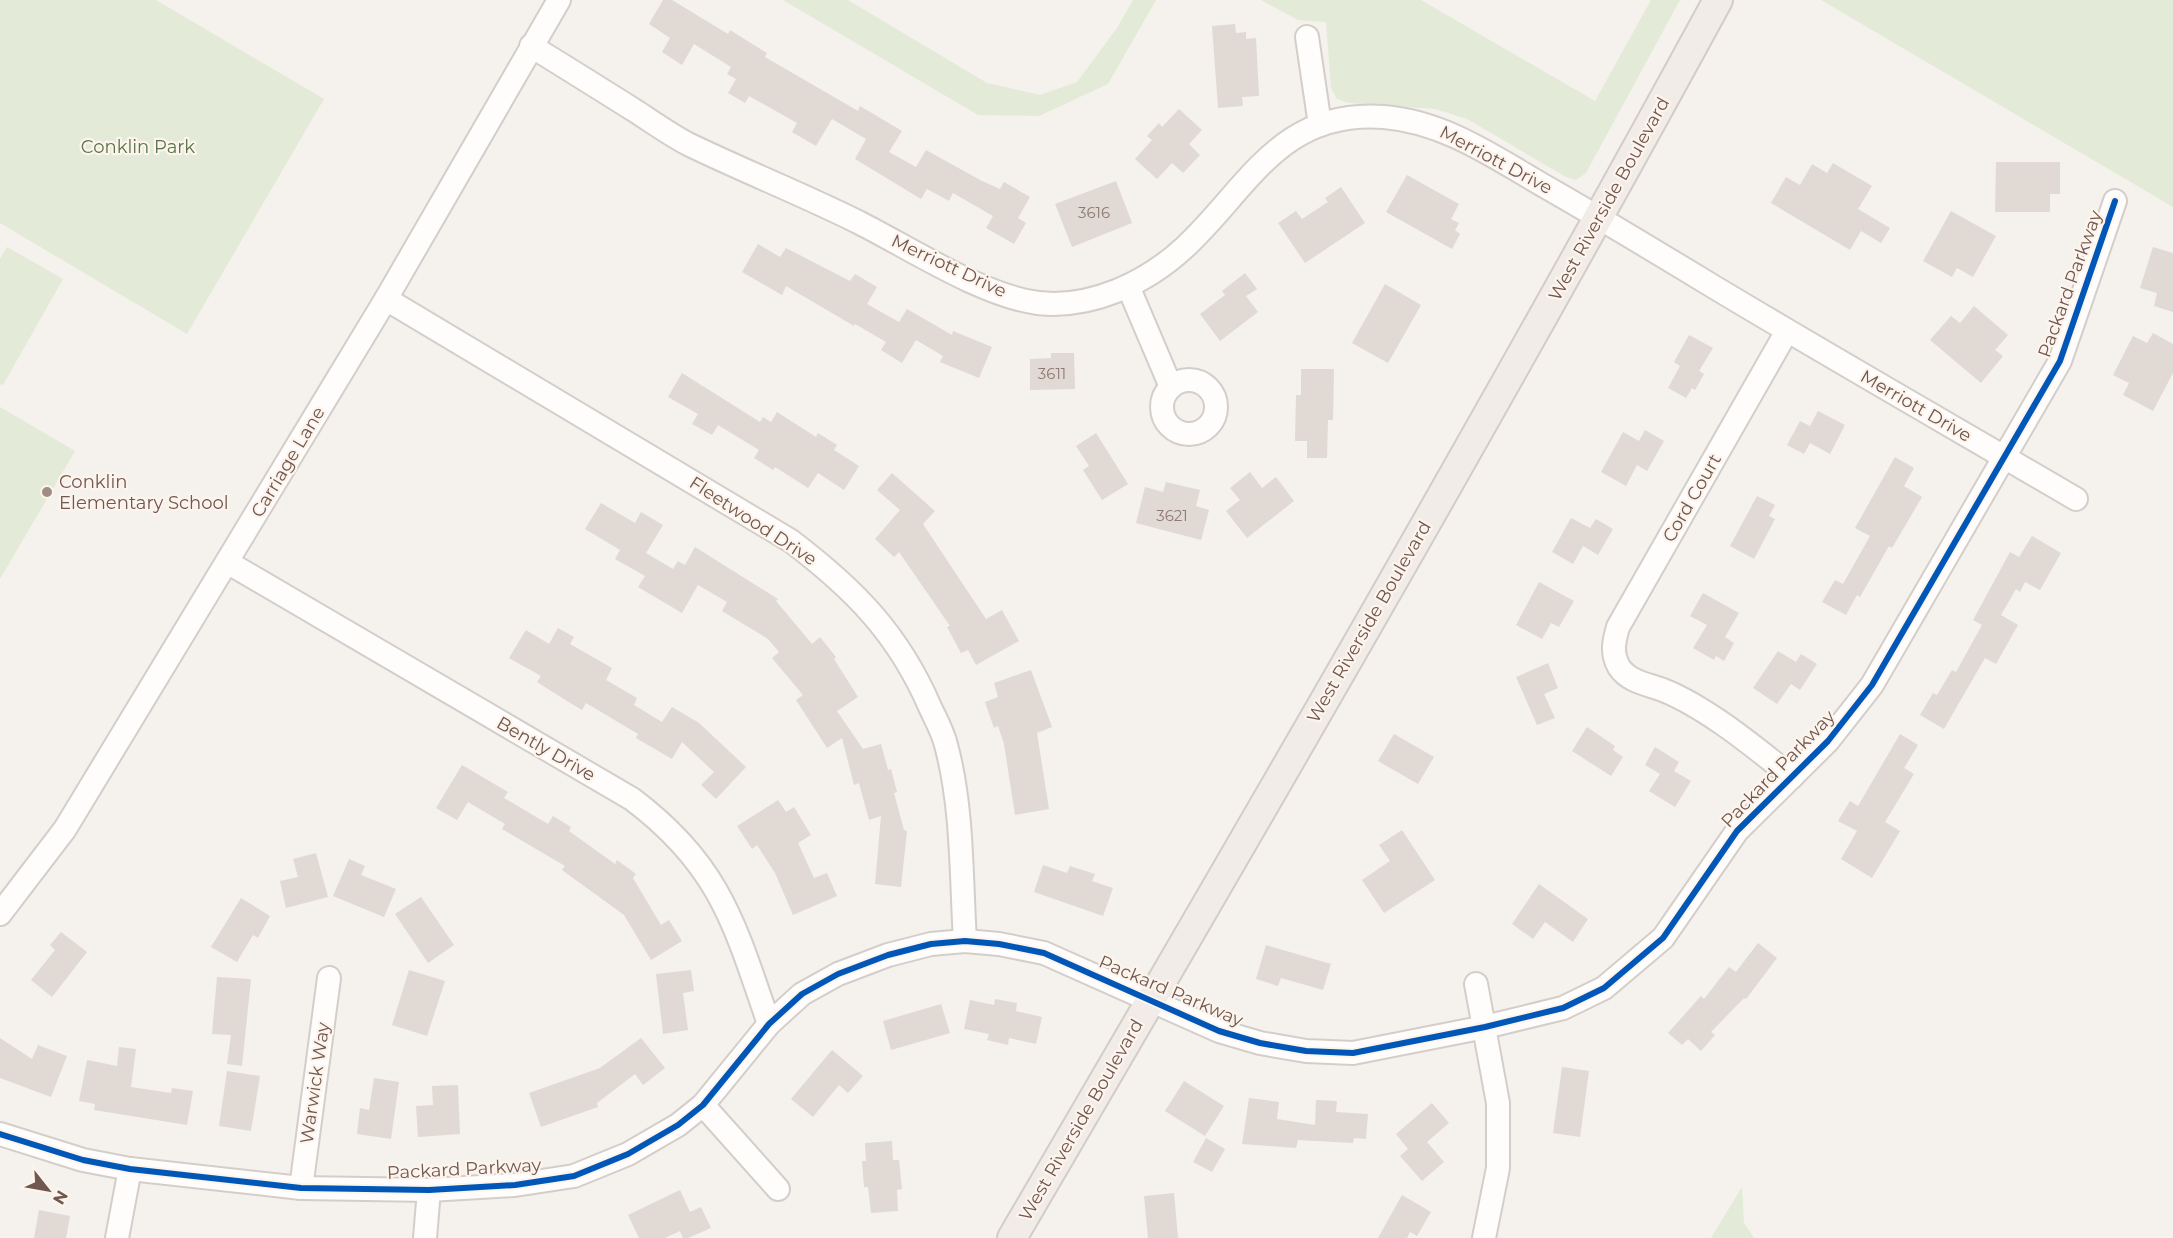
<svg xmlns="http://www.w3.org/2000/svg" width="2173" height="1238" font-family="Montserrat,sans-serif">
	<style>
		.green { fill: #e4ead8 }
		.building { fill: #e1d9d4 }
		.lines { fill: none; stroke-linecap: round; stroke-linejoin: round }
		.minor-casing { stroke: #d4ceca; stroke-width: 26 }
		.major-casing { stroke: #d3ccc7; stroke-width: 32 }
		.minor { stroke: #fefdfc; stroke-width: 22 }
		.major { stroke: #f1ece7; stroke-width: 28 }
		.cycleway-casing { stroke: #fdf5ed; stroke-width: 10 }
		.cycleway { stroke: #0057b8; stroke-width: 6 }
		.poi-dot { fill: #9f8d86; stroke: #fdf5ed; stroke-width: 2 }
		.labels { text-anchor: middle; stroke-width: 4.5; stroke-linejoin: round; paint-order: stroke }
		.number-label { font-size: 15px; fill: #8e7a72 }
		.park-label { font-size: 18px; fill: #5a7449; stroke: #fdf5ed }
		.street-label { font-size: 18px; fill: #70574f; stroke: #fdf5ed }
		.poi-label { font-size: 18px; fill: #70574f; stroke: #fdf5ed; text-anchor: start }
	</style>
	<rect width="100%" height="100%" fill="#f5f1ec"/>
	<g class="green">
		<path d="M0 0H156L324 99 187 334 0 223Z"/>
		<path d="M783 0H848L987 83 1040 95 1077 82 1117 28 1133 0H1156L1108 84 1039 116 978 115Z"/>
		<path d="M1261 0H1421L1595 101 1651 0H1680L1586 173 1576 180 1566 177 1467 119 1435 109 1349 103 1337 99 1331 88 1326 22 1298 20Z"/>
		<path d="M1821 0H2173V207Z"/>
		<path d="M7 247 63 279 3 385 0 384V259Z"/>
		<path d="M0 407 75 451 0 579Z"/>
		<path d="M1742 1187 1744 1223 1754 1238H1711Z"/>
	</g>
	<g class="building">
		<path d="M663 0H672L728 34 730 30 767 53 765 57 858 111 860 106 902 131 889 152 916 167 926 150 982 181 1000 189 1004 182 1030 197 1018 218 1026 223 1014 244 986 228 993 216 953 193 949 201 927 189 921 199 855 159 866 139 832 119 816 146 792 132 797 123 749 96 745 103 728 93 736 79 727 74 731 67 694 44 682 65 662 52 670 38 649 24Z"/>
		<path d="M1235 24 1236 33 1246 32V39L1256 38 1259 96 1242 97 1243 106 1218 108 1212 26Z"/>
		<path d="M1179 109 1202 130 1189 144 1200 155 1183 173 1172 163 1157 179 1135 159 1152 140 1147 136 1159 123 1162 127Z"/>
		<path d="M1996 162H2060V194H2050V212H1995Z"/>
		<path d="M1833 163 1872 186 1858 209 1890 228 1881 243 1861 231 1850 250 1771 203 1786 177 1800 185 1812 164 1827 173Z"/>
		<path d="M1407 175 1459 204 1451 219 1459 223 1455 230 1460 234 1452 249 1386 212Z"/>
		<path d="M1116 181 1132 223 1072 247 1055 204Z"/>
		<path d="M1341 187 1365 223 1305 263 1278 223 1296 211 1302 219 1328 202 1325 198Z"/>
		<path d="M1951 211 1996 236 1973 277 1957 268 1952 277 1923 261Z"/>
		<path d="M758 244 780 257 786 248 850 281 855 274 877 287 867 304 899 322 907 309 952 335 953 331 992 347 979 378 940 362 943 356 916 340 902 363 881 350 886 342 855 324 854 326 786 286 782 295 742 272Z"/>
		<path d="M2153 247 2173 253V312L2154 306 2157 293 2140 288Z"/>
		<path d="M1245 273 1257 289 1246 296 1258 312 1220 341 1200 314 1225 295 1222 291Z"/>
		<path d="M1385 284 1421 305 1388 363 1352 343Z"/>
		<path d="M1974 306 2008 335 1995 350 2003 356 1981 383 1930 340 1951 316 1960 323Z"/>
		<path d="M2153 333 2173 344V373L2153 411 2123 395 2129 383 2113 375 2133 336 2147 343Z"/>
		<path d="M1689 335 1713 348 1699 371 1704 374 1695 390 1692 388 1686 398 1668 388 1680 366 1674 362Z"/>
		<path d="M1051 353H1074L1075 389 1030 390V359L1051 358Z"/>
		<path d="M1301 369H1334L1333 420H1328L1327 458H1307V441H1295L1296 395H1301Z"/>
		<path d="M682 373 760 422 763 417 771 422 777 412 816 437 818 433 837 445 834 450 859 466 844 490 818 473 808 488 775 467 773 470 754 458 759 450 718 425 712 435 692 424 698 414 668 397Z"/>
		<path d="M1818 411 1845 425 1830 454 1810 443 1804 454 1787 445 1800 421 1810 426Z"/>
		<path d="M1645 430 1664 441 1647 471 1637 465 1626 486 1601 472 1623 432 1639 441Z"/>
		<path d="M1096 433 1128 484 1102 500 1083 470 1089 466 1076 446Z"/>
		<path d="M1895 457 1914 468 1904 486 1922 497 1892 548 1889 546 1860 597 1857 595 1846 615 1822 602 1835 580 1843 584 1870 536 1855 528Z"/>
		<path d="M1250 472 1262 488 1276 477 1294 501 1247 538 1226 511 1240 500 1230 488Z"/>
		<path d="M892 473 935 511 923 524 986 619 1002 610 1019 641 976 665 968 650 961 653 947 627 950 626 899 552 894 557 875 539 900 510 877 490Z"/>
		<path d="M1166 482 1200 490 1196 506 1209 510 1201 540 1136 523 1145 487 1163 492Z"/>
		<path d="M1757 496 1775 505 1769 516 1775 519 1754 559 1730 546Z"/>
		<path d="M601 503 635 523 641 512 663 525 646 553 673 569 678 561 685 565 695 547 778 599 776 601 812 644 820 637 836 657 834 659 858 697 837 711 863 749 881 744 888 770 891 769 897 792 894 793 904 830 907 831 901 887 875 884 881 816 869 820 859 783 854 785 842 738 827 748 796 700 803 695 772 658 779 652 768 639 722 611 727 602 698 585 682 613 638 587 645 576 615 559 620 550 585 529Z"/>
		<path d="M1571 518 1590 528 1596 519 1613 529 1598 555 1583 546 1573 564 1552 552Z"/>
		<path d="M2032 536 2061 553 2040 590 2025 582 2020 592 2016 589 2001 615 2018 625 1996 664 1985 658 1944 729 1920 715 1933 693 1937 695 1952 670 1956 672 1982 625 1973 620 2010 552 2019 557Z"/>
		<path d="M1539 582 1574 601 1559 627 1551 623 1542 639 1516 625Z"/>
		<path d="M1703 593 1739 613 1725 637 1734 643 1724 661 1716 656 1714 660 1693 648 1707 625 1690 616Z"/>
		<path d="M558 628 574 637 570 644 612 668 606 680 637 698 634 705 662 722 672 707 699 723 746 767 716 799 701 785 714 772 682 742 672 759 636 738 638 734 586 703 582 710 567 701 537 682 541 676 509 658 526 630 549 644Z"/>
		<path d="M1778 651 1796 662 1801 654 1817 664 1800 690 1791 684 1777 704 1753 688Z"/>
		<path d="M1548 663 1558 688 1544 694 1555 718 1537 725 1516 677Z"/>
		<path d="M1031 670 1052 727 1037 733 1049 809 1015 815 1004 744 998 726 994 728 985 702 998 697 994 683Z"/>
		<path d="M1587 727 1615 746 1613 750 1623 757 1611 776 1572 751Z"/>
		<path d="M1394 734 1434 757 1418 784 1378 761Z"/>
		<path d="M1900 734 1918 745 1904 768 1914 774 1885 822 1900 831 1872 878 1841 859 1857 831 1838 821 1850 801 1858 806Z"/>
		<path d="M1655 747 1679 762 1674 771 1691 781 1675 807 1649 791 1660 774 1645 765Z"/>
		<path d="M462 765 508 792 504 798 548 824 553 816 571 827 569 831 615 864 617 860 636 874 633 878 661 925 669 920 682 941 651 960 624 915 562 870 565 866 502 829 505 824 468 802 457 820 436 808Z"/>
		<path d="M778 800 786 812 794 807 811 835 798 843 814 878 827 873 837 896 793 915 775 873 757 845 752 849 737 826Z"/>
		<path d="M1402 830 1435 880 1384 913 1362 880 1390 861 1379 845Z"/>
		<path d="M316 853 328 897 286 908 280 881 298 877 293 859Z"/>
		<path d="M349 859 365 866 361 875 396 889 384 917 333 896Z"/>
		<path d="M1043 865 1067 873 1070 866 1095 874 1092 881 1113 888 1103 916 1034 892Z"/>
		<path d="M1539 884 1588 919 1573 942 1545 922 1533 939 1512 924Z"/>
		<path d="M421 897 454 945 428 963 395 914Z"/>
		<path d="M241 898 270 916 258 938 253 935 237 962 211 947Z"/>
		<path d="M61 932 87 952 52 997 31 980 55 950 50 945Z"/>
		<path d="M1758 943 1777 958 1746 999 1744 998 1711 1032 1715 1035 1701 1051 1688 1039 1682 1045 1668 1033 1701 996 1704 999 1729 967 1736 972Z"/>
		<path d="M1266 945 1331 964 1323 990 1281 978 1278 986 1256 979Z"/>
		<path d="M409 970 445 981 427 1036 392 1025Z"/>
		<path d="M691 970 694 991 683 993 688 1030 663 1034 656 974Z"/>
		<path d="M217 977 251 979 242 1066 227 1064 231 1035 212 1034Z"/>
		<path d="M995 999 1017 1003 1016 1011 1042 1017 1036 1044 1009 1038 1008 1045 987 1040 989 1034 964 1029 970 1000 994 1005Z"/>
		<path d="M941 1004 950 1033 891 1050 883 1021Z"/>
		<path d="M0 1038 32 1059 38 1045 67 1056 51 1097 0 1078Z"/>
		<path d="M641 1038 665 1068 643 1085 635 1074 597 1103 598 1107 541 1127 529 1093 600 1068Z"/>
		<path d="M119 1047 136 1049 131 1087 171 1093 172 1088 193 1091 187 1125 94 1110 95 1104 79 1101 87 1060 117 1066Z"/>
		<path d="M832 1050 863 1076 848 1093 839 1085 813 1117 791 1099Z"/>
		<path d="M1562 1067 1589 1071 1580 1137 1553 1133Z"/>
		<path d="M227 1071 260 1076 251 1131 219 1126Z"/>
		<path d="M374 1078 399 1082 391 1139 357 1134 360 1108 369 1110Z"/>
		<path d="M1184 1081 1224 1106 1205 1136 1165 1111Z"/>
		<path d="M458 1085 460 1134 418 1137 416 1106 433 1105 432 1086Z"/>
		<path d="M1249 1098 1279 1102 1277 1119 1315 1125 1316 1100 1337 1101 1336 1112 1368 1114 1366 1139 1354 1138 1353 1143 1298 1140 1296 1148 1242 1144Z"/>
		<path d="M1432 1103 1449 1123 1427 1142 1444 1162 1422 1181 1400 1156 1408 1149 1396 1134Z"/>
		<path d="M1206 1138 1225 1149 1212 1172 1193 1162Z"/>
		<path d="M892 1141 893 1160H899L902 1189 897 1190 898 1211 871 1213 868 1187H864L862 1161H866L865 1143Z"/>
		<path d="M680 1190 690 1212 701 1207 711 1228 688 1238H683L680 1231 665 1238H639L628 1215Z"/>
		<path d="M1174 1193 1178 1238H1148L1144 1196Z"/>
		<path d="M1402 1195 1431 1212 1417 1236 1410 1232 1407 1238H1378Z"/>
		<path d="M39 1210 70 1216 66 1238H34Z"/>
	</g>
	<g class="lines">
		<g class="minor-casing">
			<g id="minor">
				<path d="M1307 37 1320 125"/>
				<path d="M531 46C567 68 602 90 637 112 654 123 672 136 690 145 746 172 804 195 860 223 911 249 983 296 1038 303 1091 309 1146 283 1184 248 1248 189 1279 109 1384 117 1445 122 1494 157 1546 187 1602 219 1658 253 1714 287 1834 359 1955 428 2076 499"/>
				<path d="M1128 286 1171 387"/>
				<path d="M386 299 791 541C854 589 898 633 930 707 936 720 943 732 946 745 963 808 961 876 965 941"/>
				<path d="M1787 331 1618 627C1614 641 1611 653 1619 667 1629 682 1647 684 1663 690 1706 707 1756 748 1792 777"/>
				<circle cx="1189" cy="407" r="27"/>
				<path d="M227 562 632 799C720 865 735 925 769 1024"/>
				<path d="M0 914 65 829 386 299 559 0"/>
				<path d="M1476 984 1498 1103V1168L1484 1238"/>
				<path d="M703 1105 778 1189"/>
				<path d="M0 1134 83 1160 130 1169 301 1188 429 1190 515 1185 574 1176 628 1154 678 1125 703 1105 769 1024 802 994 838 974 888 955 931 944 965 941 999 944 1044 953 1219 1031 1260 1043 1306 1051 1353 1053 1485 1027 1563 1008 1604 988 1663 938 1737 831 1828 741 1872 685 2060 361 2115 201"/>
				<path d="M301 1188 329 978"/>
				<path d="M117 1238 130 1169"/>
				<path d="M425 1238 429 1190"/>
			</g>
		</g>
		<g class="major-casing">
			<path id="major" d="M1012 1238C1252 828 1491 417 1718 0"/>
		</g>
		<use href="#minor" class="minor"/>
		<use href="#major" class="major"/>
		<g class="cycleway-casing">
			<path id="cycleway" d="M0 1134 83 1160 130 1169 301 1188 429 1190 515 1185 574 1176 628 1154 678 1125 703 1105 769 1024 802 994 838 974 888 955 931 944 965 941 999 944 1044 953 1219 1031 1260 1043 1306 1051 1353 1053 1485 1027 1563 1008 1604 988 1663 938 1737 831 1828 741 1872 685 2060 361 2115 201"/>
		</g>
		<use href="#cycleway" class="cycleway"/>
	</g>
	<circle class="poi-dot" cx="47" cy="492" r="6"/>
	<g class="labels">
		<g class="number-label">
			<text x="1094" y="218">3616</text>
			<text x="1052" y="379">3611</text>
			<text x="1172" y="521">3621</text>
		</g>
		<g class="park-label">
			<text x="138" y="153">Conklin Park</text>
		</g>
		<g class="street-label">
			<text transform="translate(1496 160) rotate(28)" y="6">Merriott Drive</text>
			<text transform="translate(1609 199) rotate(-61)" y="6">West Riverside Boulevard</text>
			<text transform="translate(949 266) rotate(25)" y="6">Merriott Drive</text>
			<text transform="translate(2070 284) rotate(-70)" y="6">Packard Parkway</text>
			<text transform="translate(1916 406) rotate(30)" y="6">Merriott Drive</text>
			<text transform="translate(288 462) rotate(-59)" y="6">Carriage Lane</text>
			<text transform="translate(1692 498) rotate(-60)" y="6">Cord Court</text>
			<text transform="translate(753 521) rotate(33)" y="6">Fleetwood Drive</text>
			<text transform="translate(1369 622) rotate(-60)" y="6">West Riverside Boulevard</text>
			<text transform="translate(546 749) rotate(30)" y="6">Bently Drive</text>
			<text transform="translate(1778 769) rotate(-46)" y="6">Packard Parkway</text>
			<text transform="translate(1171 991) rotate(23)" y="6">Packard Parkway</text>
			<text transform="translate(315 1083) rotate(-82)" y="6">Warwick Way</text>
			<text transform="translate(1081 1120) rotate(-60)" y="6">West Riverside Boulevard</text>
			<text transform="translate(464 1169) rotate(-3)" y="6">Packard Parkway</text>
		</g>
		<g class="poi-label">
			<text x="59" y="488">Conklin<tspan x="59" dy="21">Elementary School</tspan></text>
		</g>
	</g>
	<g transform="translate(48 1190) rotate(121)" stroke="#fdf5ed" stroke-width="4.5" paint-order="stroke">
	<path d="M0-4.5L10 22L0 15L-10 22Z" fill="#70574f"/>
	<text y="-9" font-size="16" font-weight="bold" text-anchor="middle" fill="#70574f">N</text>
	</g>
</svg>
